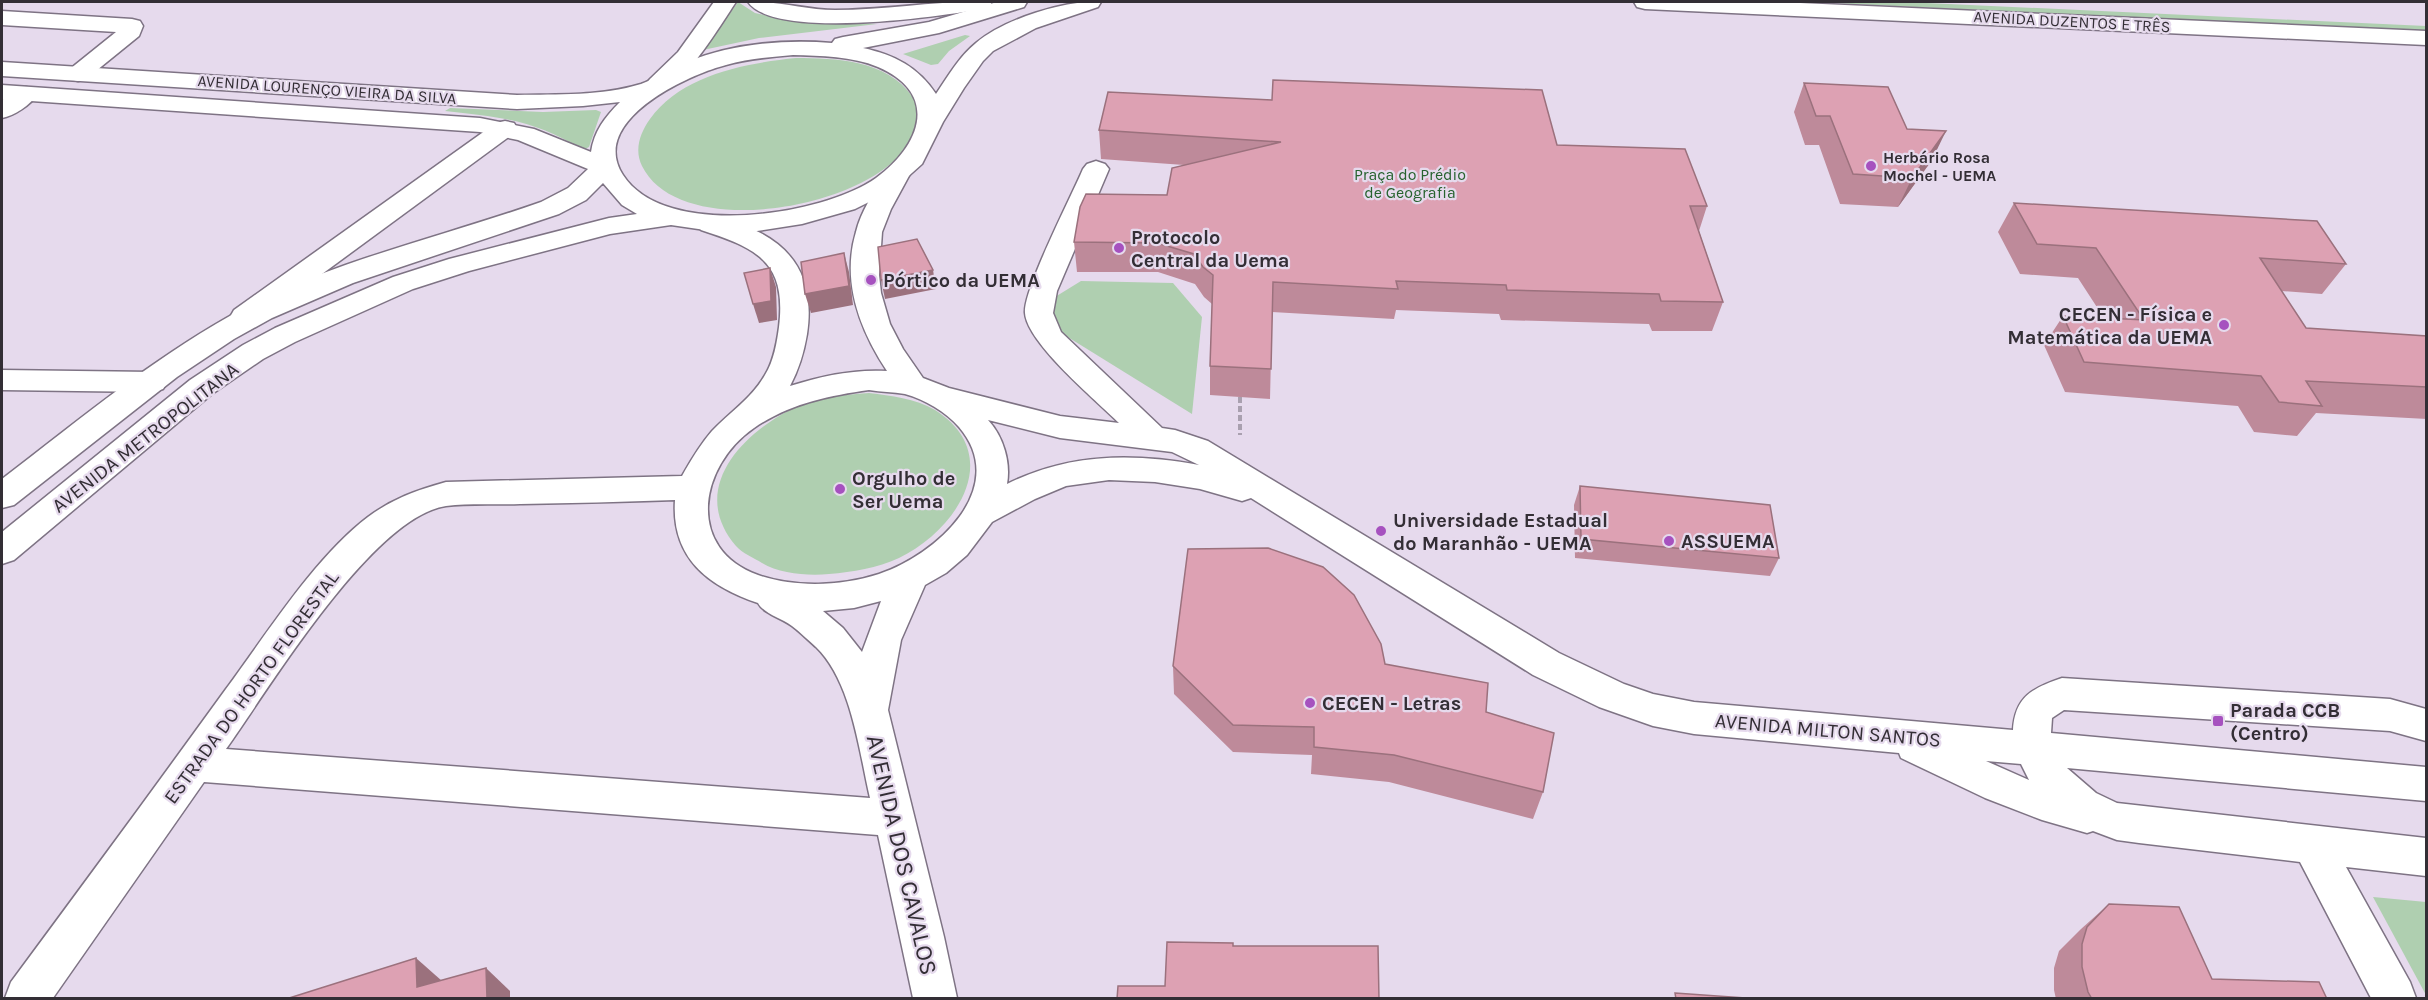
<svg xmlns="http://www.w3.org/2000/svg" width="2428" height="1000" font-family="Karla,sans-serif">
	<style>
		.green { fill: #afcfb0 }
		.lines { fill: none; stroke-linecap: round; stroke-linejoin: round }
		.minor-casing { stroke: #7e7384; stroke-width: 3 }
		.major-casing { stroke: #7e7384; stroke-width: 3 }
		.path { stroke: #a9a0af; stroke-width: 4; stroke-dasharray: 6 3; stroke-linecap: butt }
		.minor { fill: #fff; fill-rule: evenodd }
		.major { fill: #fff; fill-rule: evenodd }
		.wall { fill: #be8a9a }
		.shaded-wall { fill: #9b717d }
		.building { fill: #dda1b3; stroke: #9b717d; stroke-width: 1.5 }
		.poi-dot { fill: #a651bf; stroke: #e6daed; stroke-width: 2 }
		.labels { text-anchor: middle; stroke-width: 4.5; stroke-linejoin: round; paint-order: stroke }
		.far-street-label { font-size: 16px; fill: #332e35; stroke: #e6daed }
		.far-poi-label { font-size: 16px; font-weight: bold; fill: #332e35; stroke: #e6daed; text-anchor: start }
		.far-park-label { font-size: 16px; fill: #27632f; stroke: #e6daed }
		.poi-label { font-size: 20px; font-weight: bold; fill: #332e35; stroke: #e6daed; text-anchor: start }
		.street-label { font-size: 20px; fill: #332e35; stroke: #e6daed }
		.near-street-label { font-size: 24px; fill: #332e35; stroke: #e6daed }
	</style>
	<rect width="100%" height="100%" fill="#e6daed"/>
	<g class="green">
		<path d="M738 2 755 13 782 19 877 24 759 38 703 50Z"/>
		<path d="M1809 2H1905L2426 26V31Z"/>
		<path d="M965 35 970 36 949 51 938 64 931 65 903 54Z"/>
		<path d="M796 58C835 58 887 60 912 96 923 112 919 126 910 142 871 209 680 243 642 166 634 150 640 133 650 119 681 75 746 63 796 58Z"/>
		<path d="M450 108 543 112 596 110 601 112 589 147 583 150C535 120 500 117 445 111Z"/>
		<path d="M1081 281 1173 283 1202 317 1192 414 1029 313Z"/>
		<path d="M869 393C891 396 915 398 935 410 1006 455 957 530 899 558 877 568 853 572 829 574 809 576 780 574 762 563 754 558 742 553 736 546 689 491 739 436 790 410 814 398 842 395 869 393Z"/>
		<path d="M2373 897 2426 902V995Z"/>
	</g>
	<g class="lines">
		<g class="minor-casing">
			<g id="minor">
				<path d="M714 2H736C722 23 686 82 664 90 658 92 655 90 650 89L646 84 650 79 678 52Z"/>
				<path d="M748 2C777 0 805 10 835 10 887 10 941 0 992 2L989 7 981 9C939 17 775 40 748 2Z"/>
				<path d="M2 11 132 19 140 21 143 26 139 36 86 79 78 81 70 79 66 74 70 69 116 32 2 25Z"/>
				<path d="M26 87 34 89 38 94C30 105 14 116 2 118V100L18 89Z"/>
				<path d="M505 121 514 123 517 128 514 133 254 324 244 326 234 324 230 317 234 310 496 123Z"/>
				<path d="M1096 161 1105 164 1109 169 1057 291 1053 313 1061 332 1162 428 1175 430 1208 441 1559 653 1624 684 1653 694 1694 702 2013 730C2015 696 2033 688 2062 678L2390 699 2426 709V741L2390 731 2064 710 2052 718 2051 733 2426 767V801L2067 768 2096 793 2117 803 2426 838V876L2346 867 2410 982 2416 998H2371L2300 862 2139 843 2117 840 2093 831 2087 833 2042 820 1985 798 1901 758 1899 753 1694 734 1653 726 1599 707 1533 675 1251 498 1242 501 1200 489 1155 482 1109 480 1066 486 1035 499 992 522 967 555 946 573 925 585 901 640 888 710 944 937 957 998H913L878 835 204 782 53 998H5L11 982C83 885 155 787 226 689 266 635 315 557 368 517 392 499 417 490 446 482L682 476C691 460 700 445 712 431 730 412 752 398 765 375 774 361 777 342 779 327 787 261 756 248 701 230L697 224 701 218C716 215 730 221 745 226 795 245 815 281 807 334 804 352 799 369 790 386 821 376 854 369 887 371 860 330 841 282 856 232 861 211 874 193 884 174L888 169 897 166 906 169 910 174 891 209 882 232 879 275 881 293 890 324 903 349 923 378 949 388 1060 416 1119 423C1096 400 1027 343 1025 313 1023 290 1072 195 1083 169L1087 164ZM869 390C881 392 893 392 905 394 924 399 946 412 959 427 1011 488 936 555 879 574 842 586 795 588 758 575 685 549 699 466 754 428 789 404 827 396 869 390ZM988 420 1060 438 1172 452 1199 465C1133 453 1069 453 1007 484 1011 462 1003 436 988 420ZM675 500C671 558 708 586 758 603 764 614 781 618 792 626 800 632 808 640 816 647 852 682 859 751 870 798L226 749C269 689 372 517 446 506 470 503 496 505 520 504 571 503 623 502 675 500ZM881 601 862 652 843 628 823 611 854 608ZM1986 761 2021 764 2029 780Z"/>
				<path d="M2 370 152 372 163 375 167 382 163 389 152 392 2 390Z"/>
			</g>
		</g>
		<g class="major-casing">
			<g id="major">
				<path d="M997 2H1027L1024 7 939 33 863 48C895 55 918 67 936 94 948 76 959 57 976 43 1004 19 1065 0 1101 2L1098 7 1036 28 993 51 983 61 964 88 943 122 922 164 893 190 855 209 802 224 757 231H712L671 225 610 234 469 271 413 289 295 342 263 359 212 394 14 560 2 564V532L190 380 243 345 275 328 393 277 449 259 609 218 637 214 622 205 603 183 586 200 559 214 353 283 272 318 234 339 177 377 14 505 2 508V479C82 418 160 352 250 305 341 259 444 236 541 202L568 188 588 169 518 140 480 132 2 99V85L480 118 534 129 591 152C594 131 605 117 620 102L583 106 517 109 2 76V62L517 95C557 94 602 96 641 84 656 79 671 68 687 62 732 44 784 39 832 43L835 39 843 37 929 22ZM793 55C821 56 852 56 878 67 940 94 921 145 876 178 822 216 665 240 623 175 588 121 687 75 726 65 748 59 770 57 793 55Z"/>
				<path d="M1634 2H1777L2426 31V45L1645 9 1637 7Z"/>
			</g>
		</g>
		<path class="path" d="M1240 397V435"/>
		<use href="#minor" class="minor"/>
		<use href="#major" class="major"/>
	</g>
	<g class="wall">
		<path d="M1804 83 1907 129 1932 160 1898 207 1840 204 1819 145H1805L1794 112Z"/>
		<path d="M1099 130 1557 145 1707 206 1699 231 1723 302 1712 331H1652L1649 324 1501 320 1499 314 1396 310 1394 319 1272 312 1270 399 1210 395V366L1212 304 1204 297 1195 284 1158 272H1077L1074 242 1167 195 1184 165 1101 159Z"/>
		<path d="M2014 203 2346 264 2322 294 2281 291 2306 328 2427 336V419L2316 413 2297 436 2254 432 2238 406 2065 392 2044 345 2063 316 2104 318 2078 278 2020 274 1998 232Z"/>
		<path d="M1580 486 1779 558 1770 576 1575 558 1574 505Z"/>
		<path d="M1385 664 1486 712 1543 792 1533 819 1389 782 1311 774 1312 755 1233 752 1174 694 1173 666Z"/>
		<path d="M2109 904 2212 979 2327 999H2056L2054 990V968L2059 951 2081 929Z"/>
	</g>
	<g class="shaded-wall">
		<path d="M1946 131 1932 160 1898 207 1912 178Z"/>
		<path d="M844 253 849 272 853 305 811 313 805 294Z"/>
		<path d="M770 268 776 287 777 320 759 323 753 304Z"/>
		<path d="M933 270 936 289 885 299 881 280Z"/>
		<path d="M416 958 442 981 417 987Z"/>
		<path d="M486 968 510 991V999H487Z"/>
	</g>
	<g class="building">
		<path d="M1273 80 1542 90 1557 145 1685 149 1707 206H1690L1723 302 1661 301 1659 294 1507 290 1506 285 1396 281 1398 289 1273 282 1271 369 1210 366 1213 275 1203 267 1194 254 1157 243 1074 242 1080 207 1086 194 1167 195 1172 168 1281 142 1099 130 1108 92 1272 100Z"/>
		<path d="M1804 83 1888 87 1907 129 1946 131 1912 178 1853 174 1830 116H1816Z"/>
		<path d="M2014 203 2317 221 2346 264 2260 258 2306 328 2427 336V387L2306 381 2322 406 2279 402 2261 376 2084 362 2063 316 2144 320 2096 248 2037 244Z"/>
		<path d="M917 239 933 270 881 280 878 247Z"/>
		<path d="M844 253 849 286 805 294 801 262Z"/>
		<path d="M770 268 771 301 753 304 744 273Z"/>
		<path d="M1580 486 1770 505 1779 558 1581 539Z"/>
		<path d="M1268 548 1323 567 1354 595 1381 644 1385 664 1488 683 1486 712 1554 733 1543 792 1394 755 1314 747V727L1233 725 1173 666 1188 549Z"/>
		<path d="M2109 904 2179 907 2212 979 2319 982 2327 999H2092L2088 992 2082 967V944L2087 927Z"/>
		<path d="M1167 942 1233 943V946H1378L1379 999H1117L1118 986H1165Z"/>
		<path d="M416 958 417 987 486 968 487 999H286Z"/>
		<path d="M1675 993 1760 999H1676Z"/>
	</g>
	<g class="poi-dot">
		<circle cx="1871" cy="166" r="6"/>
		<circle cx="1119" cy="248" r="6"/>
		<circle cx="871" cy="280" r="6"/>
		<circle cx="2224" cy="325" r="6"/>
		<circle cx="840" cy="489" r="6"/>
		<circle cx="1381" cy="531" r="6"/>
		<circle cx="1669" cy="541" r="6"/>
		<circle cx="1310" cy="703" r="6"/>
		<rect x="2212" y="715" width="12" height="12" rx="3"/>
	</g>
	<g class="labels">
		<g class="far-street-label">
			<text transform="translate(2072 21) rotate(3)" y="6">AVENIDA DUZENTOS E TRÊS</text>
			<text transform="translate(327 89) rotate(4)" y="6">AVENIDA LOURENÇO VIEIRA DA SILVA</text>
		</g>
		<g class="far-poi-label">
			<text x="1883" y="163">Herbário Rosa<tspan x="1883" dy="18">Mochel - UEMA</tspan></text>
		</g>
		<g class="far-park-label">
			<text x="1410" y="180">Praça do Prédio<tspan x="1410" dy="18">de Geografia</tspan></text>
		</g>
		<g class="poi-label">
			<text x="1131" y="244">Protocolo<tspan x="1131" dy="23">Central da Uema</tspan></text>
			<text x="883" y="287">Pórtico da UEMA</text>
			<text x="2212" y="321" text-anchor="end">CECEN - Física e<tspan x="2212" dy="23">Matemática da UEMA</tspan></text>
			<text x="852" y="485">Orgulho de<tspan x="852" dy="23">Ser Uema</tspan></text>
			<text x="1393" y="527">Universidade Estadual<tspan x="1393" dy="23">do Maranhão - UEMA</tspan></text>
			<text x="1681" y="548">ASSUEMA</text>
			<text x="1322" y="710">CECEN - Letras</text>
			<text x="2230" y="717">Parada CCB<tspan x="2230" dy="23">(Centro)</tspan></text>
		</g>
		<g class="street-label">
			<text transform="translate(145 437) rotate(-38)" y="7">AVENIDA METROPOLITANA</text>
			<text transform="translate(251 687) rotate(-54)" y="7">ESTRADA DO HORTO FLORESTAL</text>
			<text transform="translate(1828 730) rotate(5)" y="7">AVENIDA MILTON SANTOS</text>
		</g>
		<g class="near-street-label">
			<text transform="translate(902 855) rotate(77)" y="8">AVENIDA DOS CAVALOS</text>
		</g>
	</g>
	<rect width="2428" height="1000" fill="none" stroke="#332e35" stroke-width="6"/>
</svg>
